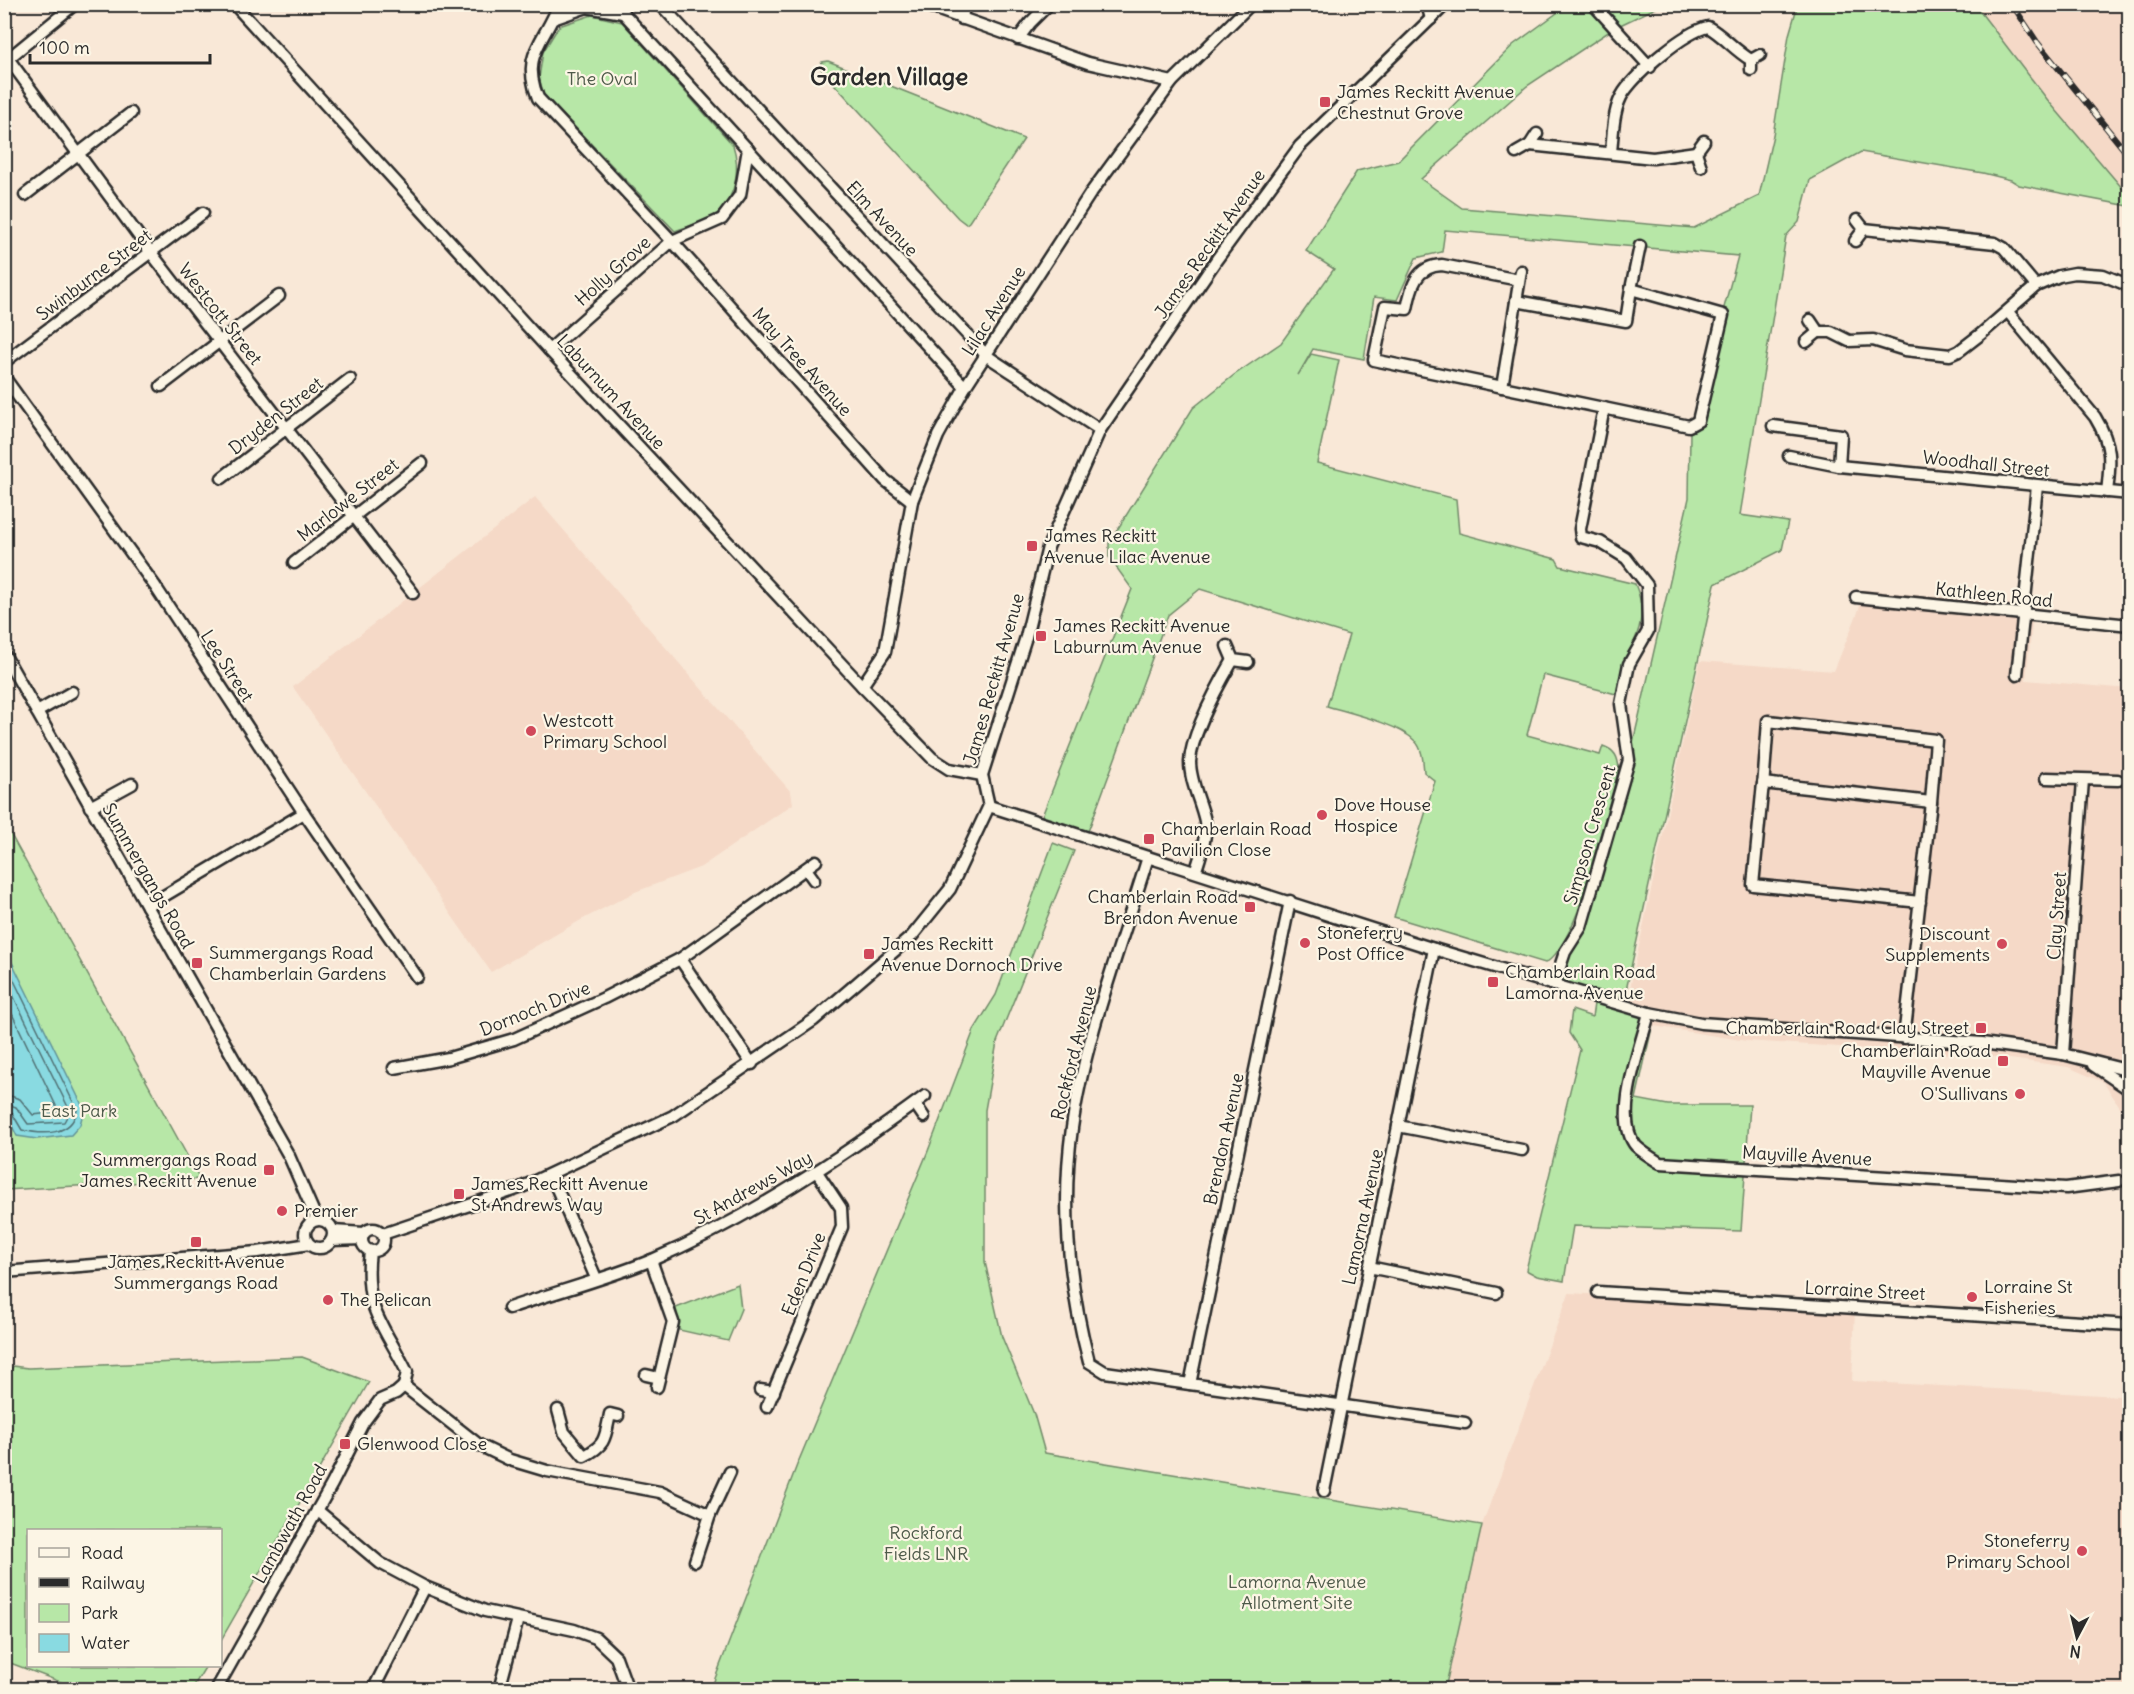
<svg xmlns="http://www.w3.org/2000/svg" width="2134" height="1694" font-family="Delius,sans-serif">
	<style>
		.built { fill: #f5d9c7 }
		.green { fill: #b7e7a7; stroke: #718969; stroke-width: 1.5 }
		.water { fill: #89dae1; stroke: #639498; stroke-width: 1.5 }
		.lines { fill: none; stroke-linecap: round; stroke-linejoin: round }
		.shore { stroke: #517174; stroke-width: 1.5 }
		.minor-casing { stroke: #2b2b2b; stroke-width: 15 }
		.minor { stroke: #fcf5e5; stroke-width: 10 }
		.rail-casing { stroke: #2b2b2b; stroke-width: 6 }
		.rail { stroke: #fcf5e5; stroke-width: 4; stroke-dasharray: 11; stroke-linecap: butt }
		.poi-dot { fill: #d1495b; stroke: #fcf5e5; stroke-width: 2 }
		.labels { text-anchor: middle; stroke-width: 4.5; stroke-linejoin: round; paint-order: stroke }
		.park-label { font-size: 18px; fill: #4e5a4a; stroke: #fcf5e5 }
		.poi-label { font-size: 18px; fill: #2b2b2b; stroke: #fcf5e5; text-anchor: start }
		.street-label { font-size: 18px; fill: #2b2b2b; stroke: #fcf5e5 }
		.district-label { font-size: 24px; font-weight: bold; fill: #2b2b2b; stroke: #fcf5e5 }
	</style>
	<rect width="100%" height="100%" fill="#f9e8d7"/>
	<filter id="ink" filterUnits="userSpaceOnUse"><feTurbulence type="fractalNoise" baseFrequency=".0167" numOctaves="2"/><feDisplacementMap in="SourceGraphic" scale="12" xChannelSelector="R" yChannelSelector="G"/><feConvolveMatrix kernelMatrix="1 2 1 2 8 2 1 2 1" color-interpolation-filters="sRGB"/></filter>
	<g filter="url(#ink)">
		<g class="built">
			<path d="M1975 5H2129V196L2050 103Z"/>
			<path d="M535 497 791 792 793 804 701 867 635 892 581 920 491 972 293 687Z"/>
			<path d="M1864 590 2034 606 2026 680 2129 689V1120L2103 1082 2068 1067 1996 1057 1747 1041 1623 1021 1700 661 1834 671 1858 612Z"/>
			<path d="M2129 1274V1689L1445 1690 1482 1525 1569 1293 1855 1309 1852 1381 2119 1396Z"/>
		</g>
		<g class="green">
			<path d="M1798 4 1975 5 2050 103 2129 196V206L2019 185 2011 180 1983 173 1861 152 1810 180 1799 222 1786 236 1740 515 1788 522 1782 550 1715 584 1623 1004 1655 1014 1636 1099 1668 1105H1750L1741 1231 1573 1226 1564 1281 1537 1276 1526 1270 1580 1050 1569 1033 1572 1010 1592 1017 1595 997 1554 985 1581 927 1629 760 1689 498 1690 433 1738 256 1445 230 1442 252 1416 258 1397 300 1374 297 1364 359 1313 349 1298 375 1311 354 1339 360 1317 463 1456 499 1459 533 1556 559 1560 566 1635 584C1655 630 1621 652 1616 694L1543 675 1527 735 1600 755 1603 746C1615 750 1618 757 1619 769L1581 903C1575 920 1560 956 1545 963L1394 917 1435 781 1424 772C1423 762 1423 749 1415 741 1399 724 1350 713 1327 706L1349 635 1200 589 1168 615 1086 837 1040 821 1132 589 1109 557V543L1193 408 1234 375 1281 343 1334 269 1306 251 1357 171 1398 161 1513 45 1568 5H1662L1616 27 1527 86 1421 179 1462 208 1694 228 1759 196 1773 135 1789 35Z"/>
			<path d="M592 15 622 22 733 145C740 167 737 195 719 212 710 221 688 226 675 231L544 95 539 78 543 52 559 26Z"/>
			<path d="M828 61 1024 139 969 222 966 224 958 218 823 72 819 66 822 62Z"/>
			<path d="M5 824 200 1179 5 1190Z"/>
			<path d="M1053 843 1074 851 997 1042 985 1110V1262L1002 1337 1034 1414 1045 1453 1482 1525 1445 1689H711L797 1465 928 1151 974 1030 996 995Z"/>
			<path d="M738 1284 741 1309 728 1341 679 1330 676 1308Z"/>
			<path d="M302 1357 369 1382 221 1640 220 1530H28V1666H206L192 1689H79L5 1661V1369L12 1368 13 1366 28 1368Z"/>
		</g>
		<path class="water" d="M4 946 84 1109 80 1125 71 1135 37 1139 17 1136 5 1112Z"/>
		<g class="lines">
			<g class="shore">
				<path d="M4 960 77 1110C72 1136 43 1135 22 1130L12 1113 4 1111"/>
				<path d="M4 977 70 1111 64 1122 28 1124 16 1107 4 1103"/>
				<path d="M4 997 59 1112 33 1115 20 1099 4 1094"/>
			</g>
			<g class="minor-casing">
				<g id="minor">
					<path d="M234 4 549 350 862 686 932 758 949 769 982 775"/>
					<path d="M559 4C545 42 520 54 538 98L672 241 722 219 740 195 748 149"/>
					<path d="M615 4 965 387"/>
					<path d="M660 4 987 356 1100 430"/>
					<path d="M922 4 1088 63 1172 82"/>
					<path d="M1427 4 1431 19"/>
					<path d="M1593 4 1650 67"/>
					<path d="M553 19 587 7 623 13"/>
					<path d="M962 19 964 4"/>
					<path d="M1018 39 1030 23 1049 4"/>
					<path d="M4 53 152 254 413 593"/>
					<path d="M4 62 75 4"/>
					<path d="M1751 70V60L1760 55"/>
					<path d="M1530 145 1653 158 1696 152"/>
					<path d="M1611 152C1613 133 1613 108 1624 92 1638 72 1684 32 1708 27 1724 36 1734 50 1751 60"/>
					<path d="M1516 153 1530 145 1537 134"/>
					<path d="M1701 167 1696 152 1704 141"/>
					<path d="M25 195 131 113"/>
					<path d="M1864 229 1995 243 2004 248 2036 286"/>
					<path d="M1855 241 1864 229 1857 220"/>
					<path d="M1631 289 1640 246"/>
					<path d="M1516 301 1626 321 1631 289 1723 315 1698 421 1689 426 1374 360 1385 307 1407 309C1411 287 1416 266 1442 265L1519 280"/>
					<path d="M2008 312 2095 417C2112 445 2111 460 2107 492"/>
					<path d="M1818 332H1831L1849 341 1873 340 1905 350 1950 355 1959 351 1981 334 2036 286 2059 276 2075 273 2103 275 2125 284 2130 290"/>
					<path d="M1806 342 1818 332 1810 320"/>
					<path d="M549 350 672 241 885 480 912 501"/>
					<path d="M4 362 203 213"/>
					<path d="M4 377 155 586 304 813 417 977"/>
					<path d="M161 386 279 296"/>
					<path d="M1502 387 1521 271"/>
					<path d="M1773 426 1841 435 1839 466"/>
					<path d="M1789 456 1839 466 2130 494"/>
					<path d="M222 478 350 379"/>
					<path d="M294 563 422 463"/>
					<path d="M1856 597 2130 625"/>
					<path d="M1227 646 1233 660 1248 662"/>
					<path d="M4 654 289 1156 317 1220"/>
					<path d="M2017 675 2037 486"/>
					<path d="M862 686 885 652 912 501 938 436 965 387 1090 194 1172 82 1251 4"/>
					<path d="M37 712 72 692"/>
					<path d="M2046 778 2118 780"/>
					<path d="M1763 788 1768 721 1936 740 1931 802"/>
					<path d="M989 806 1434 949 1649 1013 1701 1023 1982 1043 2063 1054 2130 1071"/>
					<path d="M90 807 132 784"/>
					<path d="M1148 857C1122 943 1084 1040 1072 1128 1061 1207 1069 1286 1089 1362L1105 1372 1465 1423"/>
					<path d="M806 869 814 880"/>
					<path d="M1196 870C1201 854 1207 838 1205 821 1201 802 1190 782 1190 762 1191 735 1219 684 1233 660"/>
					<path d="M147 906 304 813"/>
					<path d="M680 959 752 1064"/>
					<path d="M1554 985 1565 952 1581 927 1629 760 1621 704 1629 664 1648 631 1647 585 1626 558 1600 542 1581 537 1580 529 1604 408"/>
					<path d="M1649 1013C1641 1046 1612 1118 1636 1146 1642 1152 1652 1158 1660 1163L2066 1188 2119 1181"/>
					<path d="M1904 1038 1931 802 1763 783 1753 885 1920 902"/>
					<path d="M2063 1054 2083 780"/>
					<path d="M2093 1065 2130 1090"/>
					<path d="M394 1068 449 1058 514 1039 604 998 680 959 816 861"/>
					<path d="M915 1104 924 1117"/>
					<path d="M1398 1126 1522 1150"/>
					<path d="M551 1175 596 1278"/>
					<circle cx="319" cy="1234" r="14"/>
					<circle cx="373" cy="1240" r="11"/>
					<path d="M333 1231 364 1233"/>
					<path d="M383 1234 520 1188 673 1116 814 1020 912 936 950 889 989 806 982 775 1026 637 1048 547 1100 430 1217 259 1300 146 1446 4"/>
					<path d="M332 1240 362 1239"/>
					<path d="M370 1251C363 1310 383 1323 407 1372L404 1386"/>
					<path d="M651 1260 673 1322 657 1387"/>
					<path d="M1369 1267 1496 1293"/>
					<path d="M4 1272 258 1252 309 1244"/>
					<path d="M1598 1292 2130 1325"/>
					<path d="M509 1308C556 1292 606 1279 652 1260 750 1218 839 1159 925 1096"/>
					<path d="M646 1375 659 1378"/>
					<path d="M1190 1384 1290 901"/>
					<path d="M404 1386 479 1445 510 1460 547 1471 660 1492 710 1515"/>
					<path d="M760 1390 774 1392"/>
					<path d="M767 1407 842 1227 841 1208 817 1172"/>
					<path d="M558 1410 564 1432 584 1456C606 1445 605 1438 610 1414L618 1416"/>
					<path d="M1324 1491 1434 949"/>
					<path d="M317 1510 380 1563 425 1587 485 1611 574 1630 596 1638 616 1657 628 1690"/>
					<path d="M695 1561 710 1515 730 1472"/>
					<path d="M216 1690 332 1484 363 1423 380 1400 396 1393 404 1386"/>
					<path d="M373 1690 425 1587"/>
					<path d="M499 1690 518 1619"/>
				</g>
			</g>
			<use href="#minor" class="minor"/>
			<g class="rail-casing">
				<path id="rail" d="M2012 4 2037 42 2130 157"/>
			</g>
			<use href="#rail" class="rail"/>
		</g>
	</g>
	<g class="poi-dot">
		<rect x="1319" y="96" width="12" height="12" rx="3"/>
		<rect x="1026" y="540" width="12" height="12" rx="3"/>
		<rect x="1035" y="630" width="12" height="12" rx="3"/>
		<circle cx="531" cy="731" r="6"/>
		<circle cx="1322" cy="815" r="6"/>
		<rect x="1143" y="833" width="12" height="12" rx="3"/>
		<rect x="1244" y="901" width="12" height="12" rx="3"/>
		<circle cx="1305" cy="943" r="6"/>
		<circle cx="2002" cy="944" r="6"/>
		<rect x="863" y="948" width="12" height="12" rx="3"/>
		<rect x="191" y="957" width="12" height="12" rx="3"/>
		<rect x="1487" y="976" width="12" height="12" rx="3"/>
		<rect x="1975" y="1022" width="12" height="12" rx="3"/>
		<rect x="1997" y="1055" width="12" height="12" rx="3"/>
		<circle cx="2020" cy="1094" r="6"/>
		<rect x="263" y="1164" width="12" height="12" rx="3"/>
		<rect x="453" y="1188" width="12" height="12" rx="3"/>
		<circle cx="282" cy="1211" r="6"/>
		<rect x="190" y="1236" width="12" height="12" rx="3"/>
		<circle cx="1972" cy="1297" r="6"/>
		<circle cx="328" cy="1300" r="6"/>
		<rect x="339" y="1438" width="12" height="12" rx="3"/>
		<circle cx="2082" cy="1551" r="6"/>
	</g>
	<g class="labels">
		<g class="park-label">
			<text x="602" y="85">The Oval</text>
			<text x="79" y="1117">East Park</text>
			<text x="926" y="1539">Rockford<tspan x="926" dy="21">Fields LNR</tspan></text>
			<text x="1297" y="1588">Lamorna Avenue<tspan x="1297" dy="21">Allotment Site</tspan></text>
		</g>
		<g class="poi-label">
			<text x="1337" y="98">James Reckitt Avenue<tspan x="1337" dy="21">Chestnut Grove</tspan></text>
			<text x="1044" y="542">James Reckitt<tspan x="1044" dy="21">Avenue Lilac Avenue</tspan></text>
			<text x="1053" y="632">James Reckitt Avenue<tspan x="1053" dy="21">Laburnum Avenue</tspan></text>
			<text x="543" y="727">Westcott<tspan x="543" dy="21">Primary School</tspan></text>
			<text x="1334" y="811">Dove House<tspan x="1334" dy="21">Hospice</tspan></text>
			<text x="1161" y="835">Chamberlain Road<tspan x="1161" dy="21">Pavilion Close</tspan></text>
			<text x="1238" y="903" text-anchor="end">Chamberlain Road<tspan x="1238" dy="21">Brendon Avenue</tspan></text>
			<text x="1317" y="939">Stoneferry<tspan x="1317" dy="21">Post Office</tspan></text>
			<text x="1990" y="940" text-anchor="end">Discount<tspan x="1990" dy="21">Supplements</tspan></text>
			<text x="881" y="950">James Reckitt<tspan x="881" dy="21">Avenue Dornoch Drive</tspan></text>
			<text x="209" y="959">Summergangs Road<tspan x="209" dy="21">Chamberlain Gardens</tspan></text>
			<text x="1505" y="978">Chamberlain Road<tspan x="1505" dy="21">Lamorna Avenue</tspan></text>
			<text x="1969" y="1034" text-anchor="end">Chamberlain Road Clay Street</text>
			<text x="1991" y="1057" text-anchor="end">Chamberlain Road<tspan x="1991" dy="21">Mayville Avenue</tspan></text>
			<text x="2008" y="1100" text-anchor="end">O'Sullivans</text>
			<text x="257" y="1166" text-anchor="end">Summergangs Road<tspan x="257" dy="21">James Reckitt Avenue</tspan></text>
			<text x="471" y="1190">James Reckitt Avenue<tspan x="471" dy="21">St Andrews Way</tspan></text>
			<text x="294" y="1217">Premier</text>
			<text x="196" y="1268" text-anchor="middle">James Reckitt Avenue<tspan x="196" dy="21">Summergangs Road</tspan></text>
			<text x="1984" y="1293">Lorraine St<tspan x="1984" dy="21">Fisheries</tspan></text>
			<text x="340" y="1306">The Pelican</text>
			<text x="357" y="1450">Glenwood Close</text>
			<text x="2070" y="1547" text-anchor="end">Stoneferry<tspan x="2070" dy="21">Primary School</tspan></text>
		</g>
		<g class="street-label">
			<text transform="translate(882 219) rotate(47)" y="6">Elm Avenue</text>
			<text transform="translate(1210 244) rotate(-55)" y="6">James Reckitt Avenue</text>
			<text transform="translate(613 271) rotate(-42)" y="6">Holly Grove</text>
			<text transform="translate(94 275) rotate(-37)" y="6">Swinburne Street</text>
			<text transform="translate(994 311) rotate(-58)" y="6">Lilac Avenue</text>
			<text transform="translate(220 314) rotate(52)" y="6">Westcott Street</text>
			<text transform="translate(802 362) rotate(48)" y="6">May Tree Avenue</text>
			<text transform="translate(611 392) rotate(47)" y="6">Laburnum Avenue</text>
			<text transform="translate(276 416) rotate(-38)" y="6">Dryden Street</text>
			<text transform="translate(1986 464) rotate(6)" y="6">Woodhall Street</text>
			<text transform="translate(348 500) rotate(-38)" y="6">Marlowe Street</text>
			<text transform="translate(1994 595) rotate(6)" y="6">Kathleen Road</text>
			<text transform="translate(227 666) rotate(57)" y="6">Lee Street</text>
			<text transform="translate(994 679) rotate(-74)" y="6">James Reckitt Avenue</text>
			<text transform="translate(1590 835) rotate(-74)" y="6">Simpson Crescent</text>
			<text transform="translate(148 876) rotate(60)" y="6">Summergangs Road</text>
			<text transform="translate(2057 916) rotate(-86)" y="6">Clay Street</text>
			<text transform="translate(535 1009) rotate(-22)" y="6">Dornoch Drive</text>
			<text transform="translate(1074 1053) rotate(-76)" y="6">Rockford Avenue</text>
			<text transform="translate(1224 1139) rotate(-78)" y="6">Brendon Avenue</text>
			<text transform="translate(1807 1156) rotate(3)" y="6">Mayville Avenue</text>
			<text transform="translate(753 1188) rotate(-29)" y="6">St Andrews Way</text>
			<text transform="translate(1363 1217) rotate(-78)" y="6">Lamorna Avenue</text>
			<text transform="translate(804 1274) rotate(-68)" y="6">Eden Drive</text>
			<text transform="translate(1865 1291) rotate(3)" y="6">Lorraine Street</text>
			<text transform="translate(290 1524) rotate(-61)" y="6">Lambwath Road</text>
		</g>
		<g class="district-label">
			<text x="889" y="85">Garden Village</text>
		</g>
	</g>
	<rect width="2134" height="1694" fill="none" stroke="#fcf5e5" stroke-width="24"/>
	<rect x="12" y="12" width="2110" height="1670" fill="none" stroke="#2b2b2b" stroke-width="2" filter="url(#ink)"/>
	<rect x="27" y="1529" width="195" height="138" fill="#fcf5e5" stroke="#a8a49b" stroke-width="1.5"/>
	<rect x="39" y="1548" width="30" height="9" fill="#fcf5e5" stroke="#a8a49b" stroke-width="1.5"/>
	<text x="81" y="1559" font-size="18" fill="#2b2b2b">Road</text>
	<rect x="39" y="1578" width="30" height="9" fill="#2b2b2b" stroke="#a8a49b" stroke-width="1.5"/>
	<text x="81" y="1589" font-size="18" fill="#2b2b2b">Railway</text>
	<rect x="39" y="1604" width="30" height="18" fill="#b7e7a7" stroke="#a8a49b" stroke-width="1.5"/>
	<text x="81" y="1619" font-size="18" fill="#2b2b2b">Park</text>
	<rect x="39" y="1634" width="30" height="18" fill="#89dae1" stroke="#a8a49b" stroke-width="1.5"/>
	<text x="81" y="1649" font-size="18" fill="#2b2b2b">Water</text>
	<g transform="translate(2077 1637) rotate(187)" stroke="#fcf5e5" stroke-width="4.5" paint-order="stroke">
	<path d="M0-4.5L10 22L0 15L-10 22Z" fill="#2b2b2b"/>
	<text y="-9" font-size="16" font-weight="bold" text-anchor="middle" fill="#2b2b2b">N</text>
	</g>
	<path d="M30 54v9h180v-9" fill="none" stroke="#2b2b2b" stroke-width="3"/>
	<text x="39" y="54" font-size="18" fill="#2b2b2b" stroke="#fcf5e5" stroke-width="4.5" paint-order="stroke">100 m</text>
</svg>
